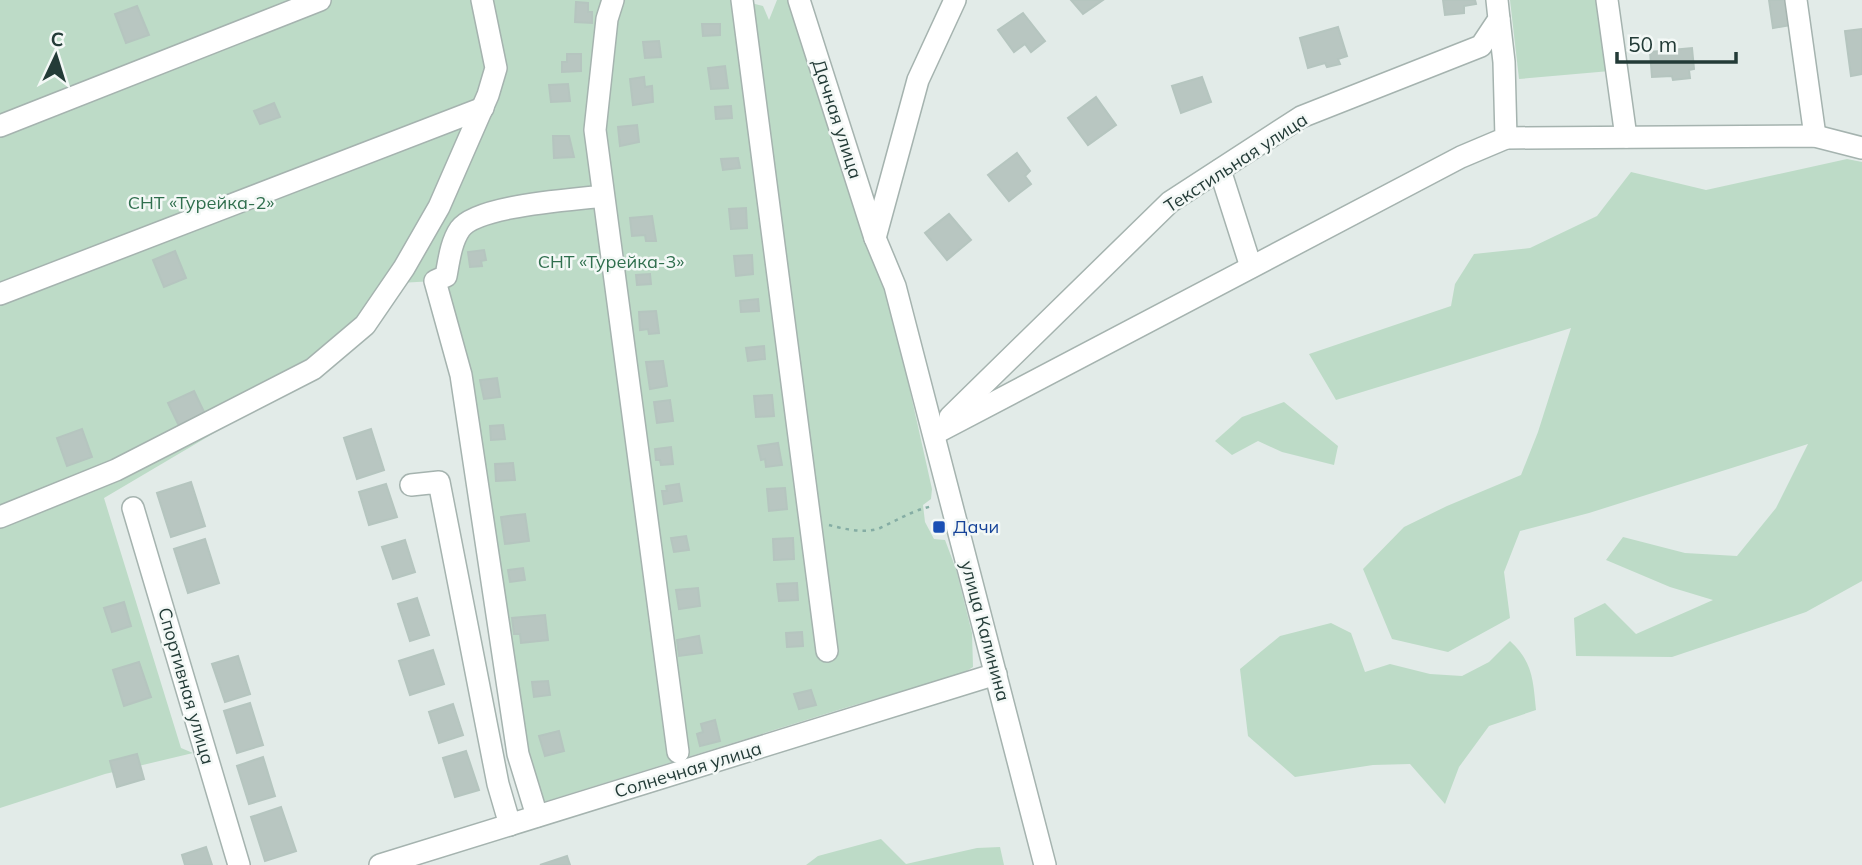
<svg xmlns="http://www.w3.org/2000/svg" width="1862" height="865" font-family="Mulish,sans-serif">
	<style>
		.green { fill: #bddbc7 }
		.building { fill: #b8c6c1; stroke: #b5c5bf; stroke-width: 2 }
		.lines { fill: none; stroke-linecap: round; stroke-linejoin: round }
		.minor-casing { stroke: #a5b3af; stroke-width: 24 }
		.path { stroke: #85ada4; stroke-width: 2.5; stroke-dasharray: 3.5 5; stroke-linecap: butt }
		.minor { stroke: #fff; stroke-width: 21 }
		.transit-dot { fill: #1a4fb4; stroke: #f3f8f6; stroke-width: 2.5 }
		.labels { text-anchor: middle; stroke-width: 5; stroke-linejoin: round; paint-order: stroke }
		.street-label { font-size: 18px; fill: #233b37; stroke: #f3f8f6 }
		.park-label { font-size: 18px; fill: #306f4e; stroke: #f3f8f6 }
		.transit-label { font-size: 18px; fill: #164399; stroke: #f3f8f6; text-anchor: start }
	</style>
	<rect width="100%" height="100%" fill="#e2ebe8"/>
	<g class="green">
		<path d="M0 0H751V3L763 6 769 20 777 0H790L877 243 932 489 931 499 923 505 925 522 934 539 945 540 956 569 972 633 973 667 962 674 848 707 534 805 435 281 399 283 307 378 104 498 181 748 193 753 105 774 0 808Z"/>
		<path d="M1510 0H1606L1610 71 1519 79Z"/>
		<path d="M1847 159 1862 162V581L1806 612 1672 657 1576 656 1574 618 1605 603 1636 634 1713 600 1670 587 1606 560 1623 537 1685 553 1737 556 1776 508 1808 444 1589 513 1520 531 1504 572 1510 618 1448 652 1392 639 1363 569 1404 527 1447 506 1521 475 1538 432 1571 328 1336 400 1309 354 1451 306 1455 284 1474 254 1530 248 1597 216 1631 172 1706 190Z"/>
		<path d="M1284 402 1338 446 1334 465 1282 452 1258 441 1232 455 1215 441 1242 417Z"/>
		<path d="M1331 623 1351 633 1365 672 1390 664 1430 674 1462 676 1489 662 1510 641C1533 662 1533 680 1536 710L1489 726 1459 767 1445 804 1410 764 1373 765 1295 777 1248 736 1240 669 1280 636Z"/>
		<path d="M881 839 906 864 977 848 1000 847 1004 865H806L818 856Z"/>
	</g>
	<g class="building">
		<path d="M1071 0H1103L1083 14Z"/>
		<path d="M1443 0H1475L1476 4 1464 6V13L1445 15Z"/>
		<path d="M1769 0H1786L1791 25 1773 28Z"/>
		<path d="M576 2 588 3V12H592V23L575 22Z"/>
		<path d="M137 6 149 35 126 43 115 14Z"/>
		<path d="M1023 13 1045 41 1031 52 1025 44 1014 52 998 30Z"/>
		<path d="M702 24H720V35L703 36Z"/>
		<path d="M1338 27 1347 56 1338 59 1340 64 1327 67 1325 63 1308 68 1300 38Z"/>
		<path d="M1862 29V74L1851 76 1845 31Z"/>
		<path d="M659 41 661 57 645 58 643 42Z"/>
		<path d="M1692 48 1694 69 1689 70 1690 78 1673 80 1672 76 1652 77 1650 52Z"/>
		<path d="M567 54H581V71L562 72V62H567Z"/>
		<path d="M725 66 728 88 711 89 708 68Z"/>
		<path d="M644 77 645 87 652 86 653 102 633 105 630 79Z"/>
		<path d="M1202 77 1211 102 1181 113 1172 86Z"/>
		<path d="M568 84 570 101 551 102 549 85Z"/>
		<path d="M1096 97 1116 125 1088 145 1068 118Z"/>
		<path d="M274 103 280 117 260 124 254 111Z"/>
		<path d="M731 106 732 118 716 119 715 107Z"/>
		<path d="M637 125 639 142 620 146 618 127Z"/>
		<path d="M553 136H569L574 157 554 158Z"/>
		<path d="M1017 153 1030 171 1025 176 1031 184 1009 201 988 175Z"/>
		<path d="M738 158 740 168 723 170 721 159Z"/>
		<path d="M746 208 747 228 731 229 729 209Z"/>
		<path d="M949 214 971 240 947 260 925 233Z"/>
		<path d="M652 216 656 241H646L645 235 632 236 630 218Z"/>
		<path d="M484 250 486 260 481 261 482 266 470 267 468 252Z"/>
		<path d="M175 251 186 278 164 287 153 260Z"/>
		<path d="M752 255 753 274 736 276 734 256Z"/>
		<path d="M650 274 651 284 637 285 636 275Z"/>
		<path d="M758 299 759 311 741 312 740 301Z"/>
		<path d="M656 311 659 333 649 334 648 329 640 330 639 312Z"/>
		<path d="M764 346 765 359 748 361 746 348Z"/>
		<path d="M663 361 667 386 650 389 646 362Z"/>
		<path d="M497 378 500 397 484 399 480 380Z"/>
		<path d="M194 391 205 414 179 426 168 403Z"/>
		<path d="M772 395 774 416 756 417 754 396Z"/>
		<path d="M670 400 673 421 657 423 654 402Z"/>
		<path d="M503 425 505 439 491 440 490 426Z"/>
		<path d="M82 429 92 457 67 466 57 438Z"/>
		<path d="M371 429 384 470 357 479 344 438Z"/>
		<path d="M778 443 782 465 766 467 765 459 761 460 758 446Z"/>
		<path d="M671 447 673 464 661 465 660 460H656L655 449Z"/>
		<path d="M513 463 515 480 496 481 495 464Z"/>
		<path d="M191 482 205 526 171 537 157 493Z"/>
		<path d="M386 484 397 517 369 525 359 492Z"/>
		<path d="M679 484 682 501 664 504 662 491H667L666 486Z"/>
		<path d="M785 488 787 509 769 511 767 489Z"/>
		<path d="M525 514 529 541 505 544 501 517Z"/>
		<path d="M686 536 689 550 674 552 671 538Z"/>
		<path d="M793 538 794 559 774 560 773 539Z"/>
		<path d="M205 539 219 583 188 593 174 549Z"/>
		<path d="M405 540 415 572 393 579 382 547Z"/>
		<path d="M523 568 525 580 510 582 508 570Z"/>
		<path d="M797 583 798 600 779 601 777 584Z"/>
		<path d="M698 588 700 606 679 609 676 590Z"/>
		<path d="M417 598 429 635 410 641 398 604Z"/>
		<path d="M124 602 131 626 112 632 104 608Z"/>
		<path d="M545 615 548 640 521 643 520 634H514L512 618Z"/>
		<path d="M802 632 803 646 787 647 786 633Z"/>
		<path d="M699 636 702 653 679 656 677 640Z"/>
		<path d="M433 650 444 684 410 695 399 661Z"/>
		<path d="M238 656 250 694 225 702 212 664Z"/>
		<path d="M139 662 151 697 124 706 113 670Z"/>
		<path d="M548 681 550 695 534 697 532 682Z"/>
		<path d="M811 690 816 705 799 709 794 694Z"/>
		<path d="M250 703 263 745 237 753 224 711Z"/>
		<path d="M453 704 463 735 439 743 429 712Z"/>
		<path d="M715 720 720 741 700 746 697 734 703 732 701 724Z"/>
		<path d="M559 731 564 751 545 756 539 736Z"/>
		<path d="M466 751 479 790 455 797 443 758Z"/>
		<path d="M137 754 144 779 117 787 110 761Z"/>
		<path d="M263 757 275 796 249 804 237 766Z"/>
		<path d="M281 807 296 851 265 861 251 817Z"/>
		<path d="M206 847 212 865H185L182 855Z"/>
		<path d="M567 856 570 865H540Z"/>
	</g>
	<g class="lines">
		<g class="minor-casing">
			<g id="minor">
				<path d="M613 0 607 19 595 130 678 752"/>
				<path d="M742 0 827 651"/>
				<path d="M799 0 875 238 895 286 1045 865"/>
				<path d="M1607 0 1626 137"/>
				<path d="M1796 0 1815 136"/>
				<path d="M0 126 320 0"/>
				<path d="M1506 138 1815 136 1862 148"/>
				<path d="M1220 170 1251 267"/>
				<path d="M875 238 918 80 955 0"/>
				<path d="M0 294 483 108"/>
				<path d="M950 417 1170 202 1301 117 1481 46 1499 19 1497 0"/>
				<path d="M934 434 1461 157 1506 138 1504 62 1499 19"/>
				<path d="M411 485 439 482 498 784 510 825"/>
				<path d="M133 508 239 865"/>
				<path d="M0 517 116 470 313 369 365 325 404 268 439 207 488 95 496 68 482 0"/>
				<path d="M537 816 518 754 461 375 435 281 446 276C449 260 451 242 460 229 477 205 573 200 603 196"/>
				<path d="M380 865 996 674"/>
			</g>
		</g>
		<path class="path" d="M829 525C844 529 865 534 880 528 898 520 913 510 933 506"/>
		<use href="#minor" class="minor"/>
	</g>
	<rect class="transit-dot" x="932" y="520" width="14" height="14" rx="3.5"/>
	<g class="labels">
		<g class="street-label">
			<text transform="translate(837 119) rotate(72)" y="6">Дачная улица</text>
			<text transform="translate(1236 163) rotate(-33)" y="6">Текстильная улица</text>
			<text transform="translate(985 631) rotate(75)" y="6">улица Калинина</text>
			<text transform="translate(186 686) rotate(74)" y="6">Спортивная улица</text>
			<text transform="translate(688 770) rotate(-17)" y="6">Солнечная улица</text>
		</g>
		<g class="park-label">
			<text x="201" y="209">СНТ «Турейка-2»</text>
			<text x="611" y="268">СНТ «Турейка-3»</text>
		</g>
		<g class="transit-label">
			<text x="953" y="533">Дачи</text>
		</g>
	</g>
	<g transform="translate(56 56) rotate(4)" stroke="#f3f8f6" stroke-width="5" paint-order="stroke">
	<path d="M0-5L12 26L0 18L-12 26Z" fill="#233b37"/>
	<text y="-10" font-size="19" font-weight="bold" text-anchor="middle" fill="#233b37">С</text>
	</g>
	<path d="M1617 52v10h119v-10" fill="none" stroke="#233b37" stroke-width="3.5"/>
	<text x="1628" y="52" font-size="21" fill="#233b37" stroke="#f3f8f6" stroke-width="5" paint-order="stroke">50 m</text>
</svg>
